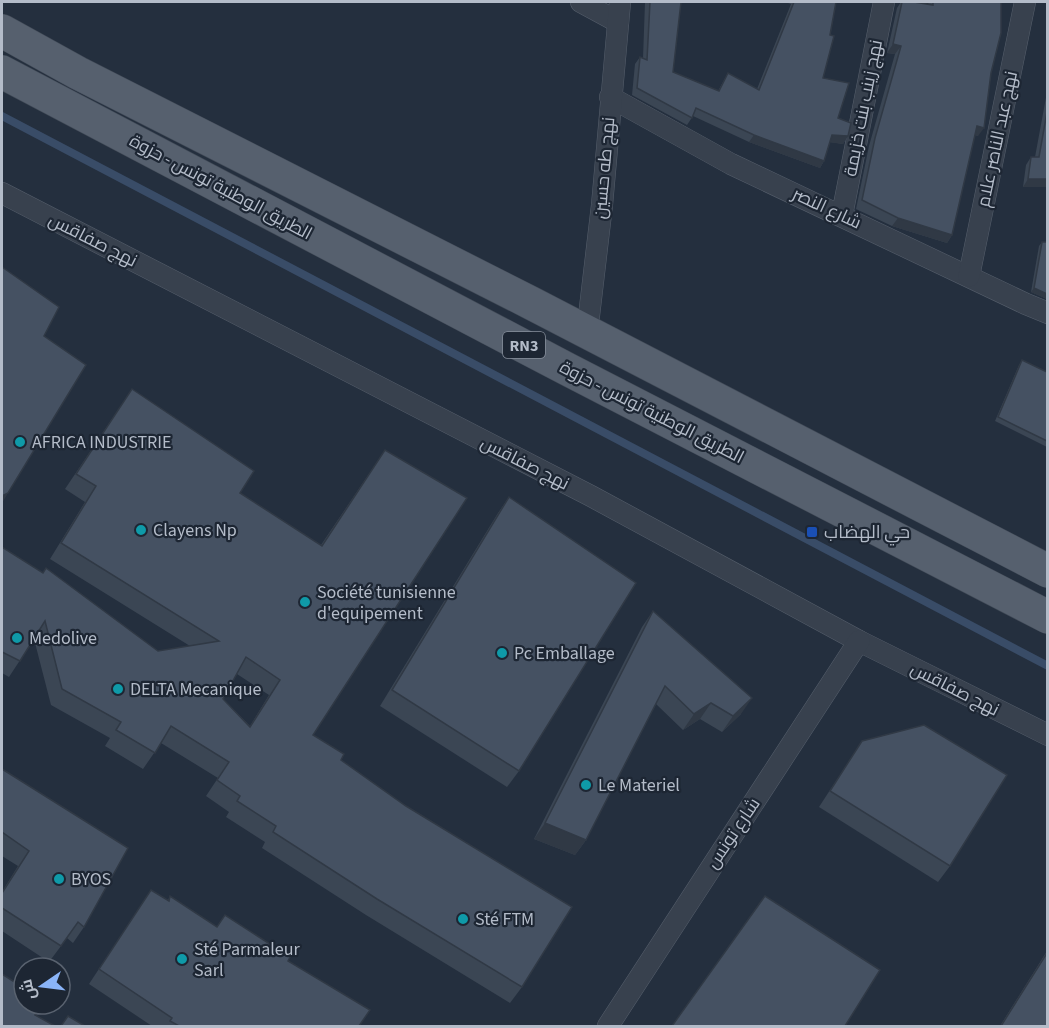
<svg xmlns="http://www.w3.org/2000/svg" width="1049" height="1028" font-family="'Source Sans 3',Cairo,sans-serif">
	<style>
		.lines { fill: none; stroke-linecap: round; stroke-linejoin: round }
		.stream { stroke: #394c67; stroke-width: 8 }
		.street-casing { stroke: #565f6c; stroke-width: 22 }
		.primary-casing { stroke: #414a57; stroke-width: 34 }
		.street { stroke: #38414e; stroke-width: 21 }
		.primary { stroke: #56606e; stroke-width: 33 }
		.wall { fill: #3b4654; fill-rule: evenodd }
		.shaded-wall { fill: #303945 }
		.building { fill: #455162; stroke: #303945; stroke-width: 1.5; fill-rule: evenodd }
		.culture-dot { fill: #0f9aa8; stroke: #1d2633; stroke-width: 2 }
		.transit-dot { fill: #1a4fb4; stroke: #1d2633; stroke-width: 2 }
		.labels { text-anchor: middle; stroke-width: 4.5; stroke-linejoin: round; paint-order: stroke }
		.shield { fill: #1d2633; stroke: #878f9c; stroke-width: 1.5 }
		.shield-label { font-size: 16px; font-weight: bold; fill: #b4bcc9 }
		.street-label { font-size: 18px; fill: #b4bcc9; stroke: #1d2633 }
		.poi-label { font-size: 18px; fill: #b4bcc9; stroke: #1d2633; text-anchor: start }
	</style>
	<rect width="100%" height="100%" fill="#242f3e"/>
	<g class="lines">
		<path class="stream" d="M2 116 1048 666"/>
		<g class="street-casing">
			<g id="street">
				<path d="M581 2 618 22"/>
				<path d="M610 97 731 164 1026 304 1048 313"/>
				<path d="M2 193 591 496 859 641 1048 735"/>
				<path d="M842 215 884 2"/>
				<path d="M969 276 1025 2"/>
				<path d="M587 333 602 205 620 2"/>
				<path d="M608 1026 859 641"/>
			</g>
		</g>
		<g class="primary-casing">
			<g id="primary">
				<path d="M2 31 78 73 533 304 1048 571"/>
				<path d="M2 72 567 369 1048 617"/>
			</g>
		</g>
		<use href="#street" class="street"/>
		<use href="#primary" class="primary"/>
	</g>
	<g class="wall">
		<path d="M645 2H681L673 72 718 91 728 73 757 89 791 4 785 2H836L823 78 838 118 848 136 843 144 830 142 824 161 820 168 749 142 693 116 687 125 632 95 635 64 640 57 643 58Z"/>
		<path d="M901 2H914L928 4 929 2H1001L991 73 978 136 975 135 952 235 947 243 892 226 856 209 869 146 895 54 887 53 897 8Z"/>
		<path d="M1047 92V187H1023L1026 165 1031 157H1035Z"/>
		<path d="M1042 242H1047V299L1031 292 1039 246Z"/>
		<path d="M1022 360 1047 372V447L995 421 1019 365Z"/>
		<path d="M132 389 240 493 321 545 385 450 313 735 341 760 522 987 510 1003 366 915 262 848 265 842 226 817 229 812 206 796 218 778 161 743 143 769 105 746 110 738 51 705 34 639 9 677 2 673V547L158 651 190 646 50 559 85 502 65 489ZM237 674 269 695 250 726 223 699Z"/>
		<path d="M509 497 519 771 507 787 380 706 498 513Z"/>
		<path d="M653 611 741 714 722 732 700 719 683 730 656 704 586 840 575 855 534 839 642 627Z"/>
		<path d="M862 741 950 866 938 882 819 807Z"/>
		<path d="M2 769 84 927 73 943 67 938 49 962 2 931V892L18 866 2 856Z"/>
		<path d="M151 890 168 900 170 896 216 927 288 961 359 1026H152L89 984Z"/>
		<path d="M1047 951V1026H1000Z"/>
	</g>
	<g class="shaded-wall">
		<path d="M893 44 901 46 895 54 887 53Z"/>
		<path d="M977 126 984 128 978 136 971 134Z"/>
		<path d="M754 135 824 161 820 168 749 142Z"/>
		<path d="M832 135 848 136 843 144 827 142Z"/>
		<path d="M1028 179H1047V187H1023Z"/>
		<path d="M898 218 952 235 947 243 892 226Z"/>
		<path d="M1034 288 1047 294V299L1031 292Z"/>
		<path d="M8 493 2 503V496Z"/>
		<path d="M752 698 741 714 722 732 733 716Z"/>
		<path d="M711 703 700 719 683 730 694 714Z"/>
		<path d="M545 823 586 840 575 855 534 839Z"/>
	</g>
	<g class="building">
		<path d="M650 2H681L673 72 719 91 728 73 759 90 794 2H836L830 35 834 36 823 78 849 83 838 118 851 123 848 136 832 135 824 161 754 135 696 108 692 118 637 88 640 57 647 60Z"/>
		<path d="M902 2H914L933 5V2H1001V33L991 73 984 128 977 126 952 235 898 218 862 200 875 138 901 46 893 44Z"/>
		<path d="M1047 112V179H1028L1031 157H1039Z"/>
		<path d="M1042 242H1047V294L1034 288Z"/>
		<path d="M2 267 59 307 44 336 86 365 8 493 2 496Z"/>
		<path d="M1022 360 1047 372V441L998 417Z"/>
		<path d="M132 389 254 471 240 493 322 546 385 450 467 498 313 735 344 754 341 760 406 806 572 907 522 987 377 899 273 832 276 826 237 801 240 796 217 780 229 762 171 726 155 753 116 730 121 722 62 689 45 621 20 661 2 652V547L43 573 46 568 158 651 219 641 61 543 96 486 76 474ZM246 657 280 680 250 727 223 699Z"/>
		<path d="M509 497 636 583 519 771 392 690Z"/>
		<path d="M653 611 752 698 733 716 711 703 694 714 665 686 586 840 545 823Z"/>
		<path d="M924 725 1007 775 950 866 830 791 862 741Z"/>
		<path d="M2 769 128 848 84 927 78 922 61 946 2 908V893L29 851 2 832Z"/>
		<path d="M151 890 169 901 170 896 217 927 225 915 290 957 288 961 370 1010 359 1026H179L170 1021 172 1018 99 969Z"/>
		<path d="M765 896 880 970 845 1026H672Z"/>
		<path d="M1047 953V1026H1001Z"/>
		<path d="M2 974 24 988V1004H41L35 1015 55 1026H2Z"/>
		<path d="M68 1016 85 1026H61Z"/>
	</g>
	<g class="culture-dot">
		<circle cx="20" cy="442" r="6"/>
		<circle cx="141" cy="530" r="6"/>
		<circle cx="305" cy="602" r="6"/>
		<circle cx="17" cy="638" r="6"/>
		<circle cx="502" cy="653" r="6"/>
		<circle cx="118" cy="689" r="6"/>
		<circle cx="586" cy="785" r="6"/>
		<circle cx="59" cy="879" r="6"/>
		<circle cx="463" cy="919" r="6"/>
		<circle cx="182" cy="959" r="6"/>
	</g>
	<rect class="transit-dot" x="806" y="526" width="12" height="12" rx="3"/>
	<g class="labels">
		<rect class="shield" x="503" y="332" width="42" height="26" rx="4.5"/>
		<g class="shield-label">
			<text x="524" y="351">RN3</text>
		</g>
		<g class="street-label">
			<text transform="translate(863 108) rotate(-79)" y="6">نهج زينب بنت خزيمة</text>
			<text transform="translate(997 139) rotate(-78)" y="6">نهج عبد الناصر علام</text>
			<text transform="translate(604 168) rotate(-85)" y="6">نهج طه حسين</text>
			<text transform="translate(221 187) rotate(28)" y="6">الطريق الوطنية تونس - حزوة</text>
			<text transform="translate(827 208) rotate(25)" y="6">شارع النصر</text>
			<text transform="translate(93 240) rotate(27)" y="6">نهج صفاقس</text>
			<text transform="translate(652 412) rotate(27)" y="6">الطريق الوطنية تونس - حزوة</text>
			<text transform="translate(525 463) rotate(27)" y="6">نهج صفاقس</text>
			<text transform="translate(955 689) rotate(27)" y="6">نهج صفاقس</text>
			<text transform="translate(733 833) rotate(-56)" y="6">شارع تونس</text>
		</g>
		<g class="poi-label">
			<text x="32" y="448">AFRICA INDUSTRIE</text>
			<text x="153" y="536">Clayens Np</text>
			<text x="824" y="538">حي الهضاب</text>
			<text x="317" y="598">Société tunisienne<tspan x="317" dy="21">d'equipement</tspan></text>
			<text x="29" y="644">Medolive</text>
			<text x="514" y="659">Pc Emballage</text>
			<text x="130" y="695">DELTA Mecanique</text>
			<text x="598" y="791">Le Materiel</text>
			<text x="71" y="885">BYOS</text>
			<text x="475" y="925">Sté FTM</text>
			<text x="194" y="955">Sté Parmaleur<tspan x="194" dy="21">Sarl</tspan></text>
		</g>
	</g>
	<rect width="1049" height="1028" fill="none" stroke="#b4bcc9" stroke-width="6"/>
	<g transform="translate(42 986) rotate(256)"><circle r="28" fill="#1d2633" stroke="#59626f" stroke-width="1.5"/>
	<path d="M0-4.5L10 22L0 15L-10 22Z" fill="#8ab4f8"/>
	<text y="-9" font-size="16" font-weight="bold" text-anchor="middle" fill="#b4bcc9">ش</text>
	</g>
</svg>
